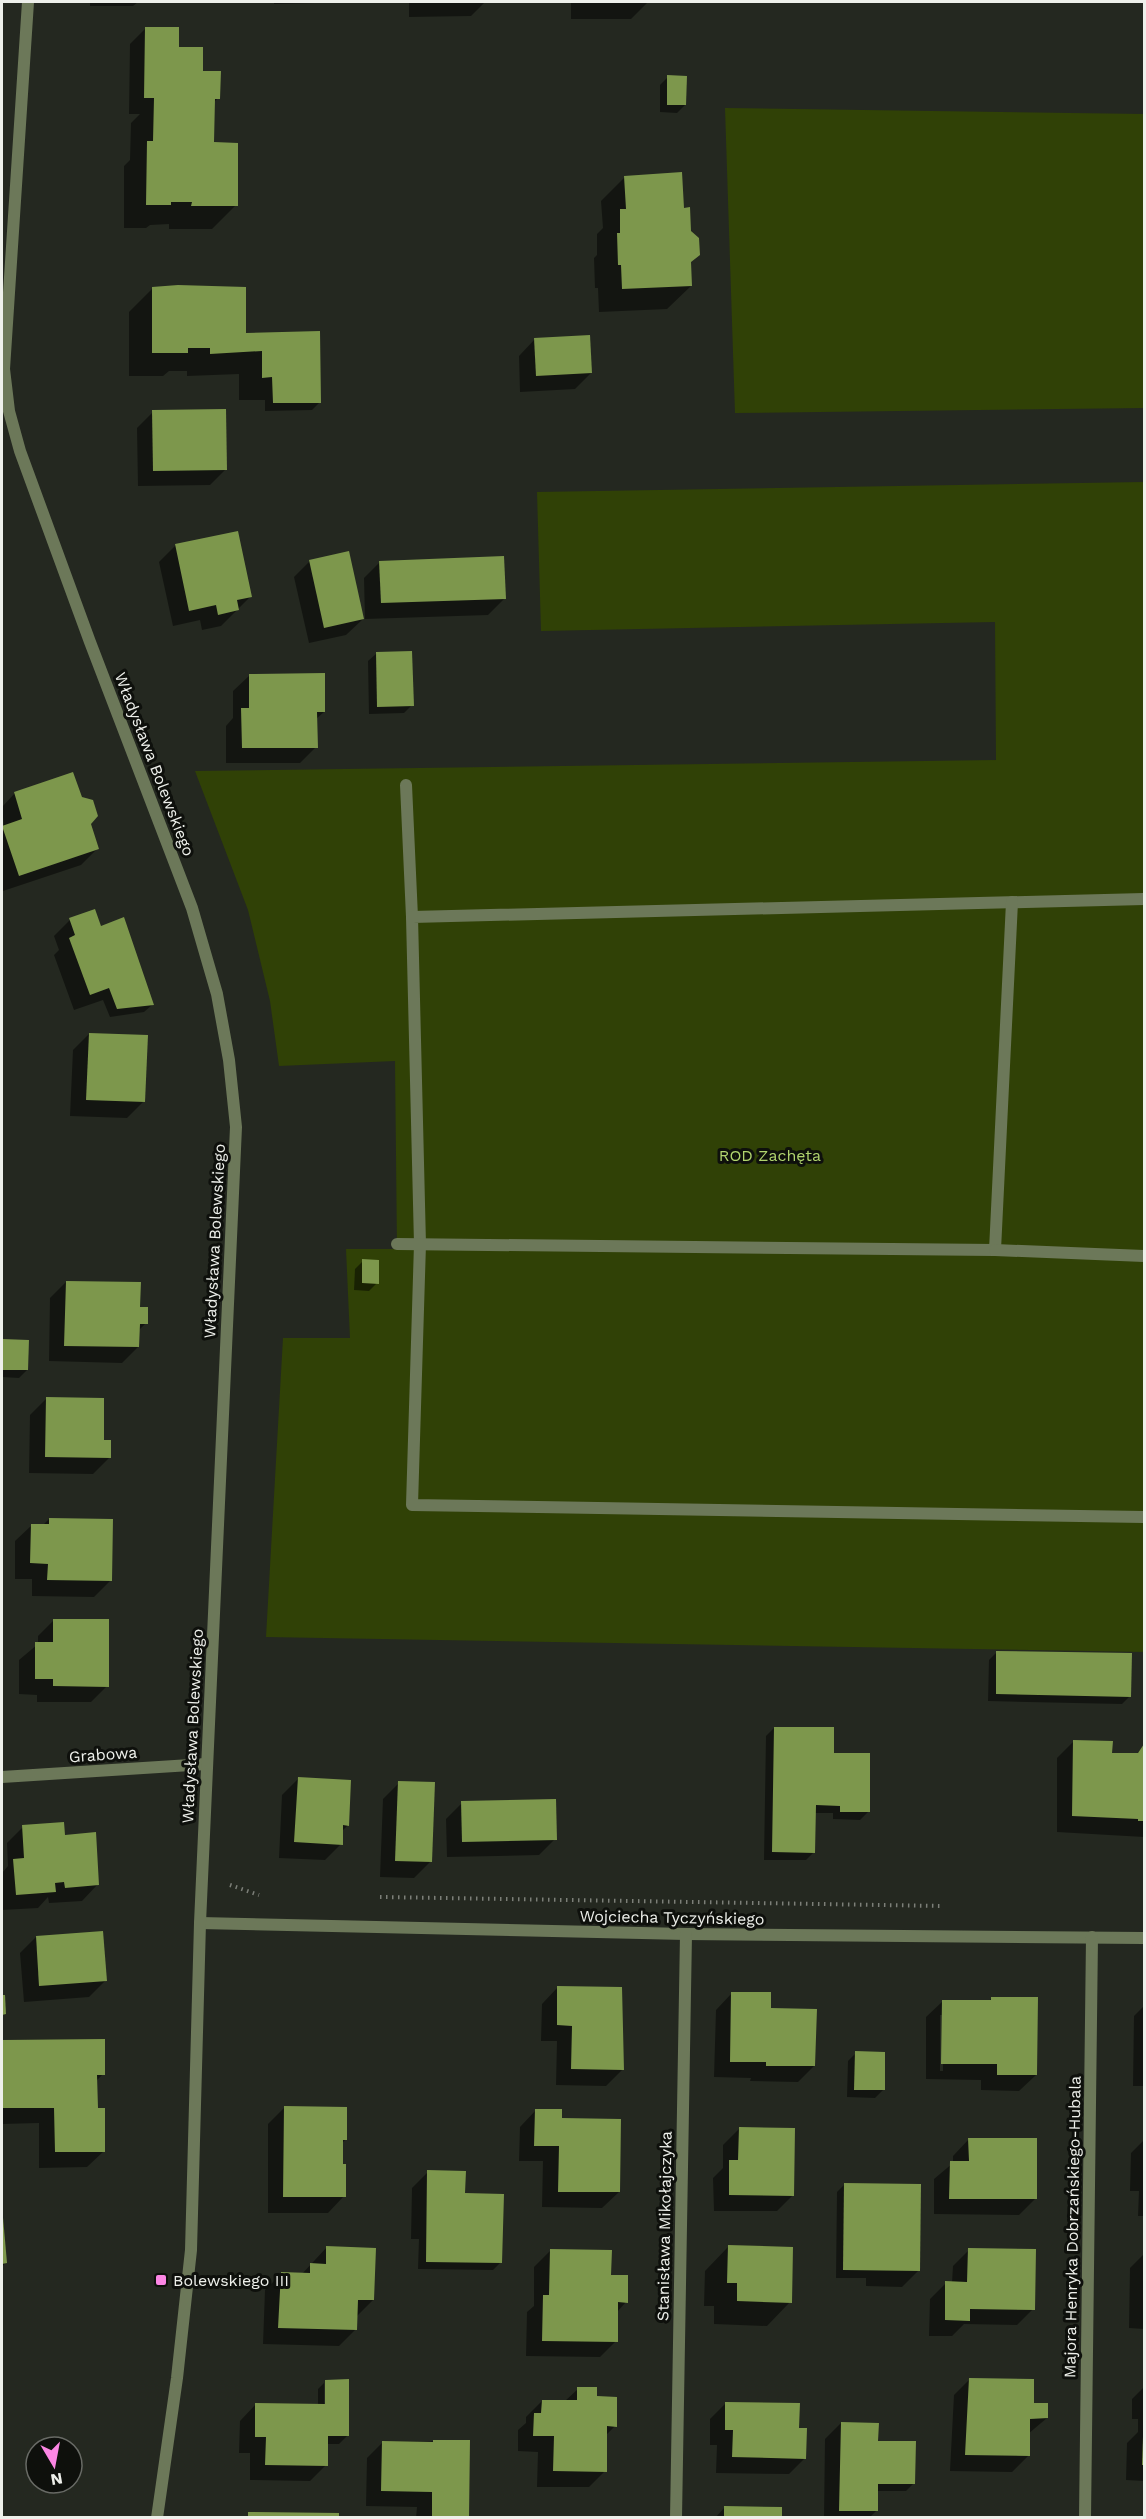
<svg xmlns="http://www.w3.org/2000/svg" width="1146" height="2519" font-family="'Work Sans',sans-serif">
	<style>
		.green { fill: #304106 }
		.shadow { fill: #0007; fill-rule: evenodd }
		.building { fill: #7d974c }
		.lines { fill: none; stroke-linecap: round; stroke-linejoin: round }
		.path { stroke: #7c7f78; stroke-width: 4; stroke-dasharray: 1.5 4.5; stroke-linecap: butt }
		.service { stroke: #6c7859; stroke-width: 12 }
		.minor { stroke: #6c7859; stroke-width: 12 }
		.tertiary { stroke: #6c7859; stroke-width: 12 }
		.poi-dot { fill: #fc86e4; stroke: #0e100c; stroke-width: 2 }
		.labels { text-anchor: middle; stroke-width: 6; stroke-linejoin: round; paint-order: stroke }
		.street-label { font-size: 16px; fill: #eef0eb; stroke: #0e100c }
		.park-label { font-size: 16px; fill: #b1d56e; stroke: #0e100c }
		.poi-label { font-size: 16px; fill: #eef0eb; stroke: #0e100c; text-anchor: start }
	</style>
	<rect width="100%" height="100%" fill="#242820"/>
	<g class="green">
		<path d="M725 108 1144 114V408L735 413Z"/>
		<path d="M1144 482V1652L266 1637 283 1338H350L346 1249H397L395 1061 279 1066 270 1001 248 910 195 771 996 760 995 622 541 631 537 492Z"/>
	</g>
	<g class="shadow">
		<path d="M90 2H138L133 6H90Z"/>
		<path d="M274 2H356L274 4Z"/>
		<path d="M409 2H485L471 16 409 17Z"/>
		<path d="M571 2H647V3L631 19H571Z"/>
		<path d="M146 28 177 48 201 72 218 98 213 103V144L236 205 212 229H169V224L150 225 146 228H124V166L130 160 131 123 140 114H129L130 44Z"/>
		<path d="M668 77 685 105 677 113 660 112V85Z"/>
		<path d="M625 177 690 263 691 286 667 309 599 312 598 288H595L594 258 597 255V234L603 228 601 201Z"/>
		<path d="M153 288 245 335 320 402 312 410 265 411V400H239V374L187 376V371H169L163 376H129V312Z"/>
		<path d="M535 339 591 373 575 389 520 392 519 356Z"/>
		<path d="M153 412 226 469 210 485 138 486 137 428Z"/>
		<path d="M176 545 250 597 221 626 202 630 200 620 173 626 159 562Z"/>
		<path d="M310 561 363 619 346 635 309 643 294 577Z"/>
		<path d="M380 562 504 599 488 615 365 619 364 578Z"/>
		<path d="M376 654 412 705 404 713 369 714 368 661Z"/>
		<path d="M250 675 324 712 316 719V747L300 763H226V726L233 718V691Z"/>
		<path d="M15 793 81 799 97 849 81 865 3 891 2 829 4 827 2 807Z"/>
		<path d="M70 920 100 928 152 1005 144 1012 110 1017 103 1000 74 1010 54 955 59 950 54 936Z"/>
		<path d="M89 1034 143 1102 127 1118 70 1116 73 1050Z"/>
		<path d="M363 1261 377 1283 369 1291 354 1290 355 1269Z"/>
		<path d="M66 1282 138 1308 146 1323 138 1331V1347L122 1363 49 1361 50 1298Z"/>
		<path d="M2 1341H27V1370L19 1378 2 1377Z"/>
		<path d="M46 1399 102 1442 109 1458 93 1474 29 1473 30 1415Z"/>
		<path d="M49 1519 110 1581 94 1597 32 1596V1579H15V1541L32 1525H43Z"/>
		<path d="M54 1620 107 1686 91 1702H37V1695L19 1694V1660L38 1644V1636Z"/>
		<path d="M997 1652 1130 1696 1122 1704 988 1701 989 1660Z"/>
		<path d="M774 1728 832 1754 868 1812 860 1820 833 1819V1813H814V1852L806 1860H764L766 1736Z"/>
		<path d="M1073 1742 1110 1754 1136 1755 1144 1746V1837L1057 1832V1758Z"/>
		<path d="M298 1779 348 1825 342 1831 341 1844 325 1860 279 1858 282 1795Z"/>
		<path d="M399 1783 430 1862 414 1878 380 1877 383 1799Z"/>
		<path d="M462 1803 555 1839 539 1855 447 1857 446 1819Z"/>
		<path d="M23 1827 64 1837 98 1884 82 1901 49 1903 48 1897 38 1908 2 1910V1873L8 1866 7 1843Z"/>
		<path d="M36 1937 105 1981 89 1997 24 2002 20 1953Z"/>
		<path d="M558 1987 622 2070 606 2086 556 2085 557 2041H541L542 2004Z"/>
		<path d="M732 1993 770 2009 814 2066 798 2082 750 2081 751 2078 714 2077 716 2010Z"/>
		<path d="M992 1998 1036 2075 1019 2091 981 2090V2080L926 2079V2017L943 2001 988 2002ZM940 2015H943V2071H940Z"/>
		<path d="M1144 2006V2086H1133L1134 2016Z"/>
		<path d="M103 2041V2074L96 2081V2109L104 2151 87 2167 39 2168V2123L2 2124V2042Z"/>
		<path d="M856 2053 883 2090 875 2098 847 2097 848 2061Z"/>
		<path d="M284 2108 346 2139 341 2144 344 2196 328 2213H268V2124Z"/>
		<path d="M536 2110 560 2120 619 2192 602 2208 542 2207 543 2161H519L520 2127Z"/>
		<path d="M739 2129 793 2195 777 2211H714L713 2178 723 2168V2145Z"/>
		<path d="M969 2139 1035 2199 1019 2215 934 2214V2179L953 2163V2156Z"/>
		<path d="M1144 2140V2216H1138L1139 2191H1130L1131 2153Z"/>
		<path d="M428 2172 501 2262 493 2270 418 2269 419 2239H411L412 2188Z"/>
		<path d="M845 2184 918 2271 902 2287 866 2286V2278H836L837 2192Z"/>
		<path d="M2 2202 6 2262 2 2267Z"/>
		<path d="M327 2247 373 2300 357 2316 355 2330 339 2346 263 2344 265 2290 281 2274 301 2275Z"/>
		<path d="M728 2247 790 2302 767 2326 714 2324V2306H704L705 2271Z"/>
		<path d="M969 2250 1033 2309 1017 2325 964 2324 952 2336H929L930 2299 946 2283H952L953 2266Z"/>
		<path d="M550 2251 610 2276 626 2302 617 2312 616 2341 600 2357 526 2356 527 2312 534 2306V2267Z"/>
		<path d="M1144 2254V2329L1129 2328 1130 2268Z"/>
		<path d="M970 2379 1032 2404 1047 2418 1028 2434V2456L1012 2472 950 2471 954 2395Z"/>
		<path d="M324 2383V2405L347 2436 339 2444H325L326 2465 310 2481 250 2480V2453H239L240 2421 256 2404 318 2405V2389Z"/>
		<path d="M1144 2387V2481L1126 2480 1127 2443 1138 2432V2419H1132V2399Z"/>
		<path d="M578 2389 595 2398 615 2426 606 2435 605 2471 589 2487H537L538 2452 518 2451V2430L526 2423V2417L542 2401H565Z"/>
		<path d="M726 2403 798 2429 805 2458 789 2474 716 2473 717 2445H710V2419Z"/>
		<path d="M841 2423 877 2442 914 2483 906 2491H876V2511L869 2518H824L825 2439Z"/>
		<path d="M469 2441 468 2518H416L417 2507 366 2506 367 2458 383 2442Z"/>
		<path d="M725 2507 781 2518H715Z"/>
	</g>
	<g class="building">
		<path d="M145 27H179V47H203V71H221L220 99H215L214 142 238 143V206H191L192 202H171V205H146L147 141H153L154 98H144Z"/>
		<path d="M667 75 687 76 686 105H667Z"/>
		<path d="M682 172 684 208 690 207 691 231 699 238 700 255 691 262 692 286 622 289 621 265H618L617 233H620V209H626L624 176Z"/>
		<path d="M178 285 246 287V333L320 331 321 403H273L272 377 262 378V351L210 354V348H188V353H152V287Z"/>
		<path d="M590 335 592 373 536 376 534 338Z"/>
		<path d="M226 409 227 470 153 471 152 410Z"/>
		<path d="M238 531 252 597 237 600 239 610 218 615 216 605 189 611 175 544Z"/>
		<path d="M349 551 364 619 324 628 309 560Z"/>
		<path d="M504 556 506 599 381 603 379 561Z"/>
		<path d="M412 651 414 706 377 707 376 652Z"/>
		<path d="M325 673V712H317L318 748H242L241 708H249V674Z"/>
		<path d="M73 772 82 797 93 800 98 816 91 824 99 849 19 876 2 826 22 819 14 792Z"/>
		<path d="M95 909 101 926 124 917 154 1005 117 1009 109 988 90 995 69 938 75 935 69 918Z"/>
		<path d="M89 1033 148 1035 145 1102 86 1100Z"/>
		<path d="M362 1259 379 1260V1284L362 1283Z"/>
		<path d="M66 1281 141 1282 140 1307H148V1324H140L139 1347 64 1346Z"/>
		<path d="M2 1339 29 1340 28 1370H2Z"/>
		<path d="M46 1397 104 1398V1440H111V1458L45 1457Z"/>
		<path d="M49 1518 113 1519 112 1581 47 1580 48 1564 30 1563 31 1524H49Z"/>
		<path d="M53 1619H109V1687L53 1686V1679H35V1642H53Z"/>
		<path d="M996 1651 1132 1653 1131 1697 996 1694Z"/>
		<path d="M774 1727H834V1753H870V1812H840V1806L816 1805 815 1853 772 1852Z"/>
		<path d="M1073 1740 1113 1741 1112 1753H1138L1144 1744V1821H1138V1819L1072 1816Z"/>
		<path d="M298 1777 351 1780 349 1826 343 1825V1845L294 1842Z"/>
		<path d="M398 1781 435 1782 432 1862 395 1861Z"/>
		<path d="M556 1799 557 1840 462 1842 461 1801Z"/>
		<path d="M64 1822 65 1835 96 1832 99 1885 65 1888 64 1882 55 1883 56 1892 16 1895 13 1859 24 1858 22 1825Z"/>
		<path d="M103 1931 107 1981 39 1986 36 1936Z"/>
		<path d="M557 1986 622 1987 624 2070 571 2069 572 2026 557 2025Z"/>
		<path d="M731 1992H771V2008L817 2009 815 2066H766V2062H730Z"/>
		<path d="M2 1995H5L6 2014 2 2015Z"/>
		<path d="M991 1997H1038L1037 2075H997V2064H941L942 2000H991Z"/>
		<path d="M105 2039V2075H97L98 2108H105V2152H55L54 2108H2V2040Z"/>
		<path d="M855 2051 885 2052V2090H854Z"/>
		<path d="M284 2106 347 2107V2140H343V2164H346V2197H283Z"/>
		<path d="M535 2109H562V2118L621 2119 620 2192H558L559 2146H534Z"/>
		<path d="M739 2127 795 2128 794 2196 729 2195V2160H738Z"/>
		<path d="M968 2138H1037V2199H949L950 2161H969Z"/>
		<path d="M427 2170 466 2171 465 2193 504 2194 502 2263 426 2262Z"/>
		<path d="M844 2183 921 2184 920 2271 843 2270Z"/>
		<path d="M2 2206 7 2263 2 2264Z"/>
		<path d="M728 2245 793 2247 792 2303 737 2301V2283H727Z"/>
		<path d="M326 2246 376 2248 374 2300H358L357 2330 278 2328 281 2272 310 2273V2263L326 2264Z"/>
		<path d="M968 2248 1036 2249 1035 2310 970 2309V2321L945 2320V2281L967 2282Z"/>
		<path d="M550 2249 612 2250 611 2275H628V2303L618 2302V2342L542 2341 543 2295H549Z"/>
		<path d="M969 2378 1034 2379V2403H1048V2418L1030 2419V2456L965 2455Z"/>
		<path d="M349 2379V2436H328V2466L265 2465 266 2437H255V2403L325 2404V2380Z"/>
		<path d="M577 2387H597V2396L617 2397V2427L607 2426V2472L553 2471 554 2436H533L534 2413H541L542 2400H577Z"/>
		<path d="M725 2402 800 2403 799 2428H807L806 2459 732 2457 733 2430H725Z"/>
		<path d="M841 2422 879 2423 878 2441H916L915 2484H878V2511H839Z"/>
		<path d="M1143 2437H1144V2465H1142Z"/>
		<path d="M433 2440H470L469 2518H432V2492L381 2491 382 2441 433 2442Z"/>
		<path d="M724 2506 782 2507V2518H724Z"/>
		<path d="M248 2512 339 2513V2518H248Z"/>
	</g>
	<g class="lines">
		<g class="path">
			<path d="M230 1885 259 1895"/>
			<path d="M380 1897 943 1906"/>
		</g>
		<g class="service">
			<path d="M406 785 412 917"/>
			<path d="M1144 899 412 917 420 1244 412 1505 1144 1517"/>
			<path d="M397 1244 995 1250 1012 902"/>
			<path d="M995 1250 1144 1256"/>
		</g>
		<g class="minor">
			<path d="M2 1777 206 1764"/>
			<path d="M200 1923 686 1934 1144 1938"/>
			<path d="M676 2518 686 1934"/>
			<path d="M1085 2518 1092 1937"/>
		</g>
		<path class="tertiary" d="M28 2 4 369 9 411 20 451 90 642 192 908 217 994 229 1060 236 1127 200 1923 191 2250 177 2378 157 2518"/>
	</g>
	<rect class="poi-dot" x="155" y="2274" width="12" height="12" rx="3"/>
	<g class="labels">
		<g class="street-label">
			<text transform="translate(155 764) rotate(69)" y="6">Władysława Bolewskiego</text>
			<text transform="translate(214 1241) rotate(-87)" y="6">Władysława Bolewskiego</text>
			<text transform="translate(192 1726) rotate(-87)" y="6">Władysława Bolewskiego</text>
			<text transform="translate(103 1754) rotate(-4)" y="6">Grabowa</text>
			<text transform="translate(672 1917) rotate(1)" y="6">Wojciecha Tyczyńskiego</text>
			<text transform="translate(664 2226) rotate(-89)" y="6">Stanisława Mikołajczyka</text>
			<text transform="translate(1072 2227) rotate(-89)" y="6">Majora Henryka Dobrzańskiego-Hubala</text>
		</g>
		<g class="park-label">
			<text x="770" y="1161">ROD Zachęta</text>
		</g>
		<g class="poi-label">
			<text x="173" y="2286">Bolewskiego III</text>
		</g>
	</g>
	<rect width="1146" height="2519" fill="none" stroke="#eef0eb" stroke-width="6"/>
	<g transform="translate(54 2465) rotate(170)"><circle r="28" fill="#0e100c" stroke="#686a65" stroke-width="1.5"/>
	<path d="M0-4.5L10 22L0 15L-10 22Z" fill="#fc86e4"/>
	<text y="-9" font-size="16" font-weight="bold" text-anchor="middle" fill="#eef0eb">N</text>
	</g>
</svg>
